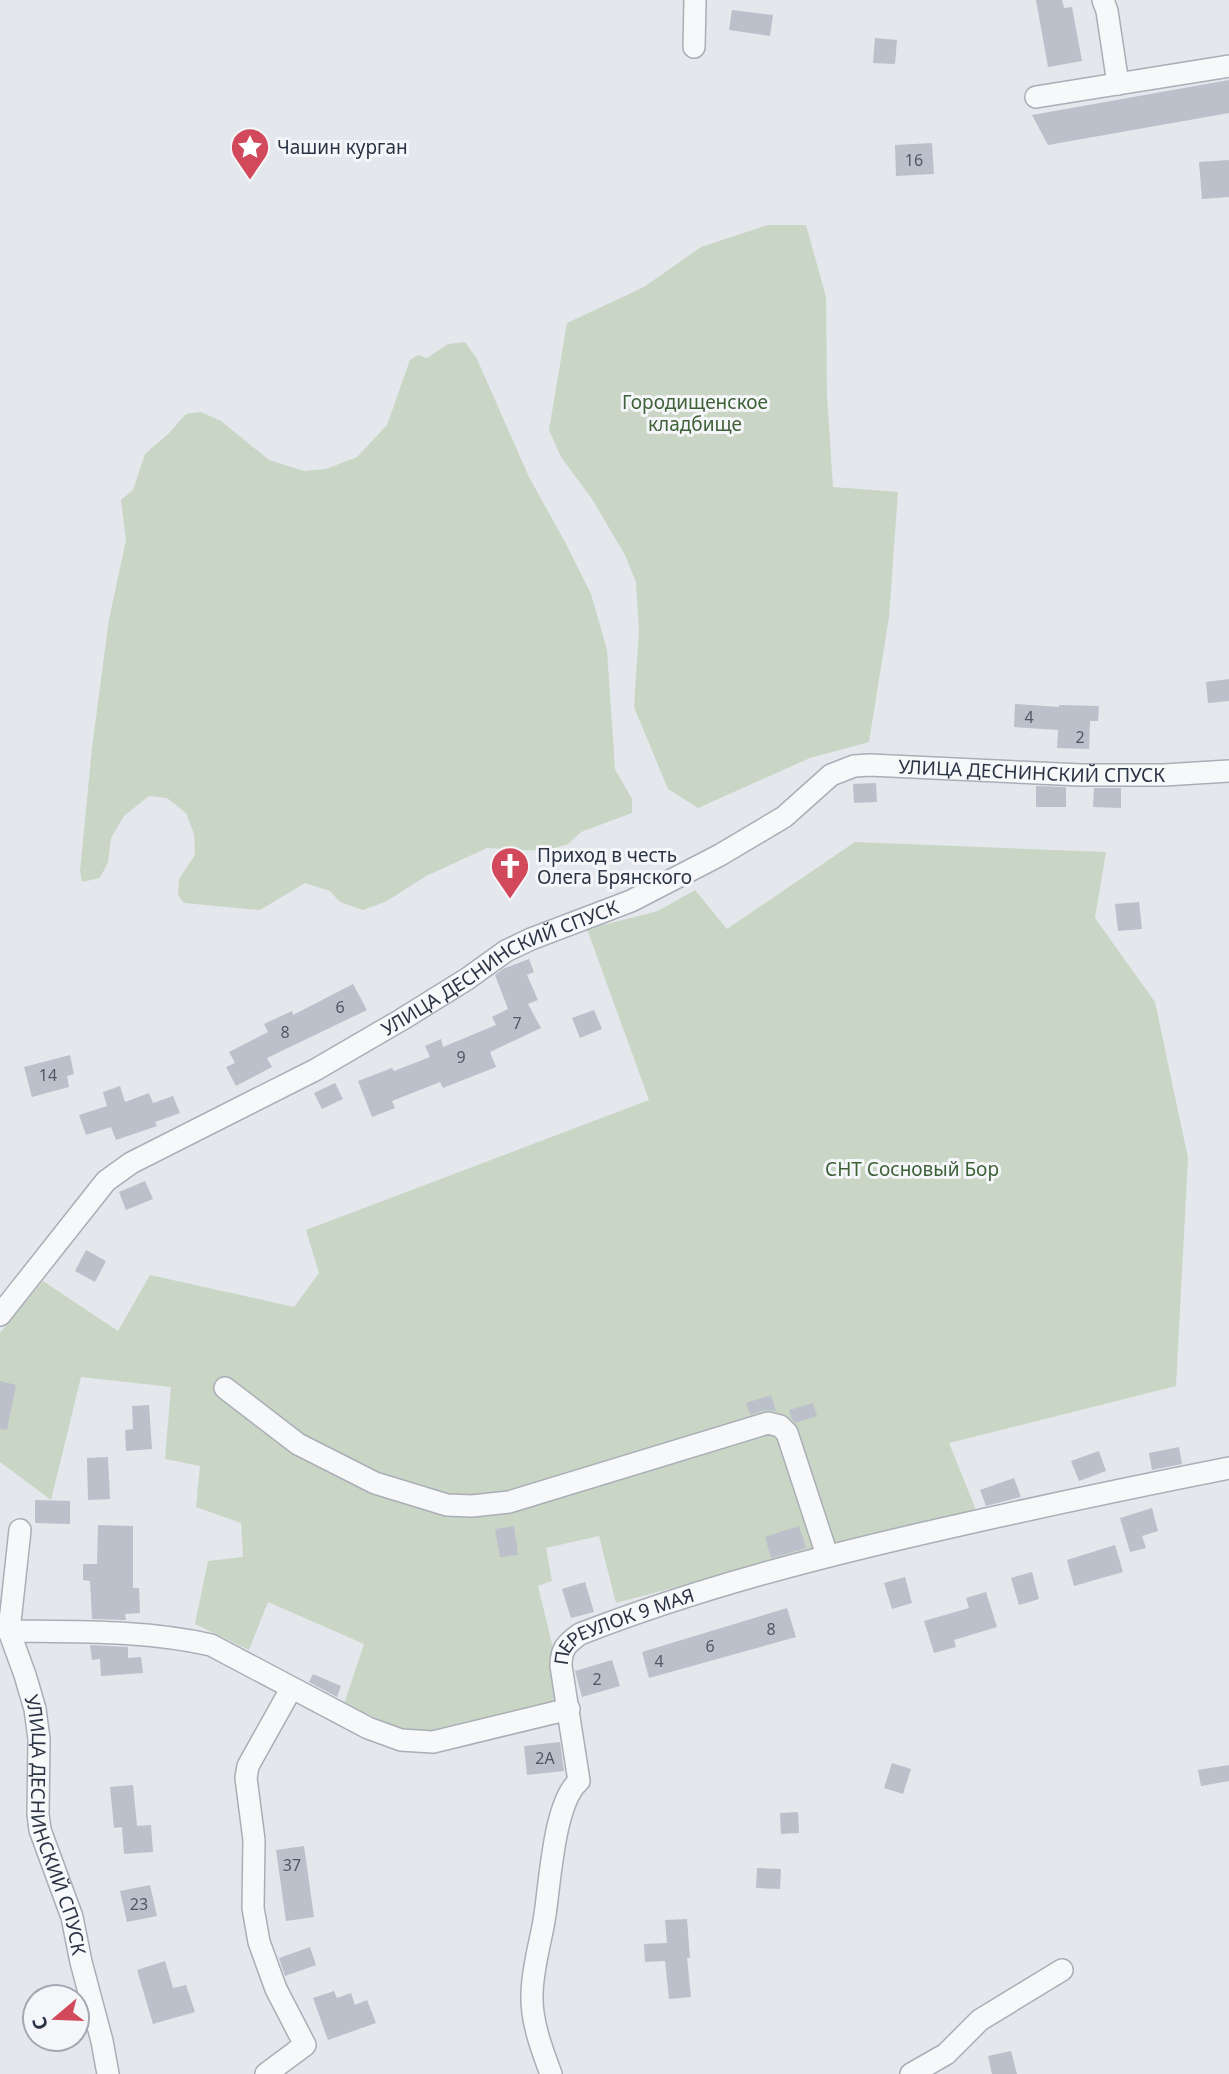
<svg xmlns="http://www.w3.org/2000/svg" width="1229" height="2074" font-family="'Noto Sans',sans-serif">
	<style>
		.green { fill: #c9d6c5 }
		.building { fill: #bbc0ca }
		.lines { fill: none; stroke-linecap: round; stroke-linejoin: round }
		.minor-casing { stroke: #a9aeb7; stroke-width: 24 }
		.minor { stroke: #f7f8fa; stroke-width: 21 }
		.labels { text-anchor: middle; stroke-width: 6; stroke-linejoin: round; paint-order: stroke }
		.number-label { font-size: 16px; fill: #4f5766 }
		.poi-label { font-size: 19px; fill: #2b3445; stroke: #f4f6f9; text-anchor: start }
		.park-label { font-size: 19px; fill: #3f6138; stroke: #f4f6f9 }
		.street-label { font-size: 19px; fill: #2b3445; stroke: #f4f6f9 }
	</style>
	<rect width="100%" height="100%" fill="#e4e7ec"/>
	<g class="green">
		<path d="M768 225H806L826 297 827 396 833 487 898 492 889 617 869 742 810 758 698 808 668 789 634 707 639 630 636 582 625 555 592 499 561 457 549 430 567 323 644 287 701 247Z"/>
		<path d="M465 342 477 359 529 477 565 542 591 594 607 650 615 769 632 799V813L581 832 568 844 545 851 487 848 426 876 387 901 363 910 340 902 330 891 305 883 260 910 184 903 178 895 179 879 195 855 194 834 186 813 167 798 149 796 124 816 111 838 108 862 100 878 82 882 80 871 92 748 109 619 126 540 121 500 133 490 145 454 169 433 186 414 201 412 221 421 269 460 304 471 326 469 357 457 387 425 410 360 418 355 427 358 448 344Z"/>
		<path d="M855 842 1106 852 1095 918 1155 1002 1188 1158 1176 1386 949 1443 978 1515 748 1568 616 1603 599 1536 546 1548 552 1581 538 1586 553 1648 559 1703 436 1732 398 1728 344 1704 364 1644 268 1602 249 1650 195 1624 208 1561 243 1557 241 1523 196 1507 200 1466 165 1459 171 1387 81 1377 51 1500 0 1462V1333L43 1281 118 1331 150 1275 294 1307 319 1273 306 1230 649 1100 587 929 658 911 695 890 727 929Z"/>
	</g>
	<g class="building">
		<path d="M1036 0H1062L1064 8 1072 7 1082 61 1048 67Z"/>
		<path d="M732 10 773 15 770 36 729 30Z"/>
		<path d="M875 38 897 40 895 64 873 63Z"/>
		<path d="M1229 80V113L1048 145 1032 115Z"/>
		<path d="M932 143 934 174 896 176 895 145Z"/>
		<path d="M1229 160V197L1202 199 1199 162Z"/>
		<path d="M1229 679V701L1208 703 1206 682Z"/>
		<path d="M1015 704 1059 707V705L1099 706 1098 721H1090L1089 749 1057 748 1058 730 1014 727Z"/>
		<path d="M876 783 877 802 854 803 853 784Z"/>
		<path d="M1036 786 1066 787V807H1036Z"/>
		<path d="M1094 788H1121V808L1093 807Z"/>
		<path d="M1139 902 1142 929 1118 931 1115 904Z"/>
		<path d="M529 959 534 972 527 975 538 1000 528 1004 541 1028 490 1052 496 1067 443 1088 440 1082 392 1101 395 1108 372 1117 358 1081 392 1068 394 1071 430 1057 425 1046 441 1039 443 1047 496 1025 492 1017 508 1009 495 975 503 969Z"/>
		<path d="M353 984 367 1010 267 1058 272 1067 236 1086 226 1067 235 1063 229 1052 268 1032 264 1024 292 1011 293 1015Z"/>
		<path d="M594 1010 602 1029 580 1038 572 1018Z"/>
		<path d="M70 1055 74 1074 67 1076 69 1087 32 1097 24 1067Z"/>
		<path d="M335 1083 343 1099 322 1109 314 1093Z"/>
		<path d="M120 1086 125 1102 149 1093 153 1103 173 1096 180 1113 155 1122 157 1126 116 1140 111 1127 86 1135 79 1115 107 1106 103 1092Z"/>
		<path d="M145 1181 153 1199 126 1210 119 1192Z"/>
		<path d="M86 1250 106 1261 95 1282 75 1271Z"/>
		<path d="M0 1381 16 1385 7 1430 0 1429Z"/>
		<path d="M771 1395 776 1411 765 1410 750 1415 746 1403Z"/>
		<path d="M813 1403 817 1416 795 1423 792 1419 789 1410Z"/>
		<path d="M149 1405 152 1449 126 1451 125 1430 133 1429 132 1406Z"/>
		<path d="M1179 1447 1182 1464 1152 1470 1149 1453Z"/>
		<path d="M1099 1451 1106 1471 1079 1481 1071 1461Z"/>
		<path d="M108 1457 110 1499 88 1500 87 1458Z"/>
		<path d="M1014 1478 1021 1497 986 1506 980 1490Z"/>
		<path d="M35 1500 70 1501V1524L35 1523Z"/>
		<path d="M1152 1508 1158 1531 1142 1536 1146 1548 1130 1552 1120 1518Z"/>
		<path d="M98 1525 133 1526V1588H139L140 1613 125 1614 126 1620 92 1619 90 1581 83 1580V1564H97Z"/>
		<path d="M514 1526 518 1555 500 1557 495 1529Z"/>
		<path d="M799 1526 806 1548 771 1558 765 1537Z"/>
		<path d="M1115 1545 1123 1572 1074 1586 1067 1560Z"/>
		<path d="M1032 1572 1039 1599 1019 1605 1011 1578Z"/>
		<path d="M905 1577 912 1603 892 1609 884 1583Z"/>
		<path d="M585 1582 594 1612 571 1618 562 1589Z"/>
		<path d="M986 1592 997 1627 954 1640 956 1647 934 1653 924 1621 969 1608 966 1598Z"/>
		<path d="M787 1608 796 1637 649 1678 642 1652Z"/>
		<path d="M90 1645 128 1647V1658L141 1657 143 1673 101 1676 100 1659 92 1660Z"/>
		<path d="M612 1660 620 1686 582 1697 575 1671Z"/>
		<path d="M313 1674 341 1686 337 1697 309 1682Z"/>
		<path d="M560 1742 564 1771 527 1775 524 1746Z"/>
		<path d="M892 1763 911 1769 903 1794 884 1788Z"/>
		<path d="M1229 1765V1781L1201 1786 1198 1770Z"/>
		<path d="M133 1785 137 1826 151 1825 153 1852 124 1854 122 1827 114 1828 110 1787Z"/>
		<path d="M798 1812 799 1833 781 1834 780 1813Z"/>
		<path d="M304 1846 314 1917 286 1921 276 1850Z"/>
		<path d="M757 1868 781 1869 780 1889 756 1888Z"/>
		<path d="M150 1885 157 1916 127 1922 120 1891Z"/>
		<path d="M687 1919 690 1958H687L691 1997 669 1999 665 1961 645 1962 644 1944 667 1943 665 1920Z"/>
		<path d="M310 1947 316 1965 285 1976 279 1958Z"/>
		<path d="M165 1961 173 1988 186 1985 195 2012 153 2024 137 1970Z"/>
		<path d="M334 1991 337 1998 351 1993 355 2005 367 2000 376 2023 328 2040 313 1998Z"/>
		<path d="M1011 2051 1017 2074H992L988 2056Z"/>
	</g>
	<g class="lines">
		<g class="minor-casing">
			<g id="minor">
				<path d="M1103 0 1107 11 1118 84"/>
				<path d="M694 47 695 0"/>
				<path d="M1036 97 1229 66"/>
				<path id="s1" d="M0 1315 106 1181 131 1163 315 1070 401 1020 467 979 506 951 531 939 631 901 720 855 784 817 831 775 854 766 870 765 1081 775H1164L1229 771"/>
				<path d="M225 1388 298 1444 375 1483 447 1505 472 1506 509 1502 768 1423 780 1426 787 1433 827 1555"/>
				<path id="s2" d="M1 1624 9 1631 25 1675 35 1709 39 1739 38 1814 40 1830 72 1917 81 1962 102 2041 108 2074"/>
				<path d="M9 1631C76 1632 145 1630 211 1645L368 1728 401 1740 433 1742 569 1709"/>
				<path d="M9 1631 20 1530"/>
				<path d="M266 2074 305 2045 276 1989 259 1942 253 1908 254 1840 246 1778 248 1766 291 1689"/>
				<path id="s3" d="M551 2074C542 2050 531 2021 532 1995 532 1971 540 1944 544 1921 550 1887 553 1803 579 1781L561 1666C561 1649 566 1644 580 1634 698 1588 819 1557 942 1529 1038 1507 1133 1487 1229 1468"/>
				<path d="M911 2074 946 2054 980 2020 1062 1970"/>
			</g>
		</g>
		<use href="#minor" class="minor"/>
	</g>
	<defs>
		<g id="sight-pin" transform="scale(2.0125)"><path d="M0 17L-7.5 6A9.5 9.5 0 1 1 7.5 6Z" fill="#d1495b" stroke="#f4f6f9"/><path d="M0-6L1.8-2.2L6-1.7L2.9 1.2L3.7 5.4L0 3.3L-3.7 5.4L-2.9 1.2L-6-1.7L-1.8-2.2Z" fill="#fff"/></g>
		<g id="church-pin" transform="scale(2.0125)"><path d="M0 17L-7.5 6A9.5 9.5 0 1 1 7.5 6Z" fill="#d1495b" stroke="#f4f6f9"/><path d="M-1.2-6h2.4v3.5h3.3v2.4h-3.3V6h-2.4V-.1h-3.3v-2.4h3.3Z" fill="#fff"/></g>
	</defs>
	<g fill-rule="evenodd">
		<use href="#sight-pin" x="250" y="147"/>
		<use href="#church-pin" x="510" y="866"/>
	</g>
	<g class="labels">
		<g class="number-label">
			<text x="914" y="166">16</text>
			<text x="1029" y="723">4</text>
			<text x="1080" y="743">2</text>
			<text x="340" y="1013">6</text>
			<text x="517" y="1029">7</text>
			<text x="285" y="1038">8</text>
			<text x="461" y="1063">9</text>
			<text x="48" y="1081">14</text>
			<text x="771" y="1635">8</text>
			<text x="710" y="1652">6</text>
			<text x="659" y="1667">4</text>
			<text x="597" y="1685">2</text>
			<text x="545" y="1764">2А</text>
			<text x="292" y="1871">37</text>
			<text x="139" y="1910">23</text>
		</g>
		<g class="poi-label">
			<text x="277" y="154">Чашин курган</text>
			<text x="537" y="862">Приход в честь<tspan x="537" dy="22">Олега Брянского</tspan></text>
		</g>
		<g class="park-label">
			<text x="695" y="409">Городищенское<tspan x="695" dy="22">кладбище</tspan></text>
			<text x="912" y="1176">СНТ Сосновый Бор</text>
		</g>
		<g class="street-label">
			<text dy="7" stroke="none"><textPath href="#s1" startOffset="1208">УЛИЦА ДЕСНИНСКИЙ СПУСК</textPath></text>
			<text dy="7" stroke="none"><textPath href="#s1" startOffset="620">УЛИЦА ДЕСНИНСКИЙ СПУСК</textPath></text>
			<text dy="7" stroke="none"><textPath href="#s3" startOffset="500">ПЕРЕУЛОК 9 МАЯ</textPath></text>
			<text dy="7" stroke="none"><textPath href="#s2" startOffset="212">УЛИЦА ДЕСНИНСКИЙ СПУСК</textPath></text>
		</g>
	</g>
	<g transform="translate(56 2018) rotate(251)"><circle r="33" fill="#f4f6f9" stroke="#a4a8b1" stroke-width="2"/>
	<path d="M0-5L12 26L0 18L-12 26Z" fill="#d1495b"/>
	<text y="-10" font-size="19" font-weight="bold" text-anchor="middle" fill="#2b3445">С</text>
	</g>
</svg>
